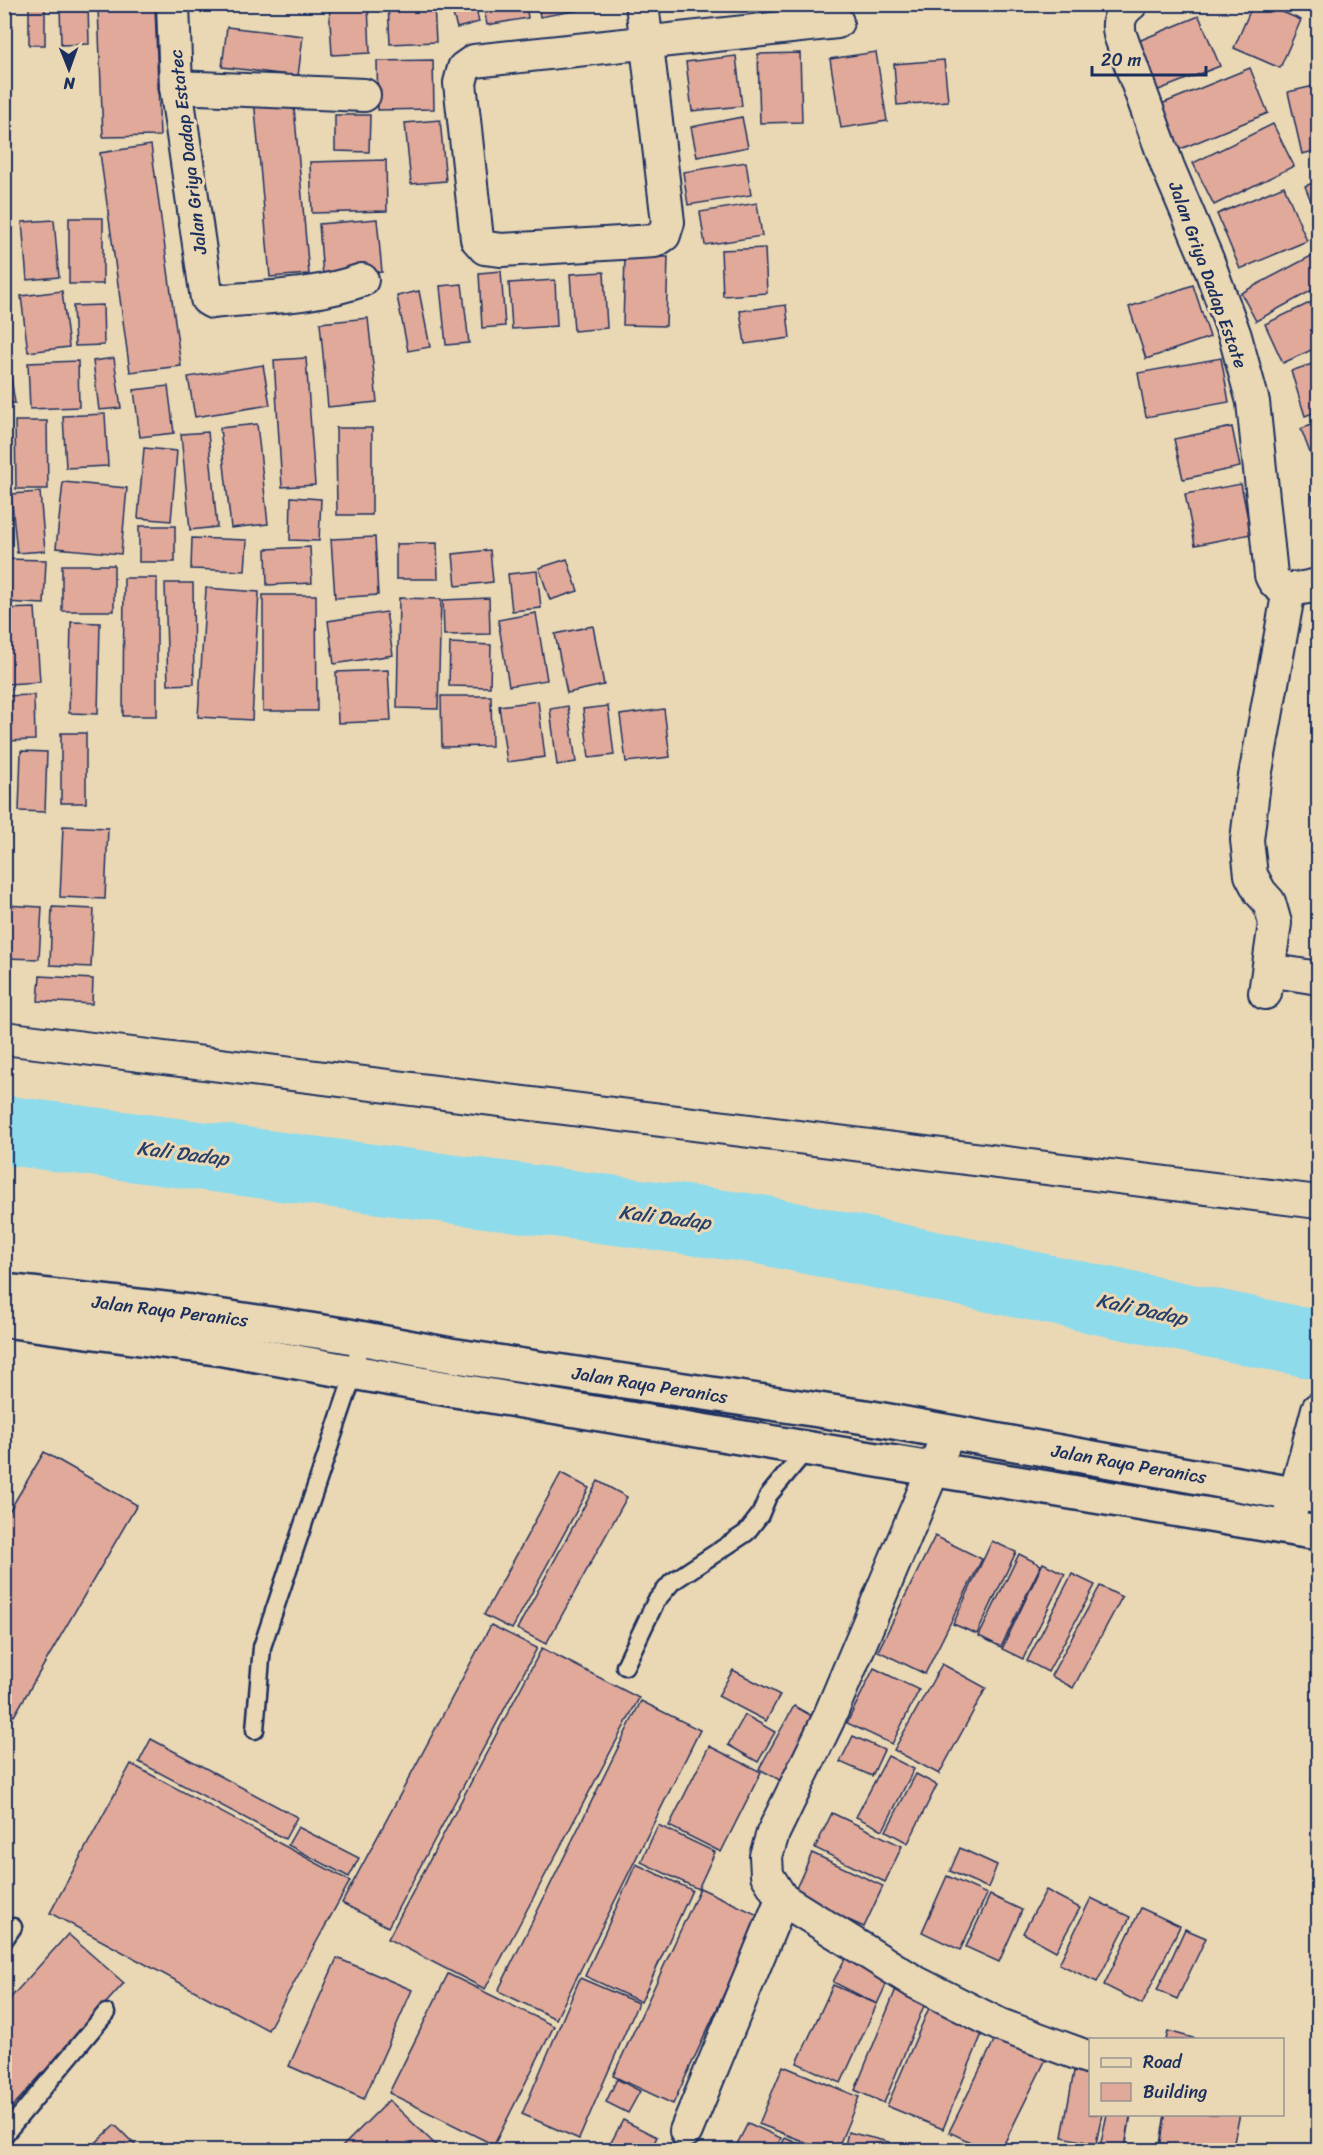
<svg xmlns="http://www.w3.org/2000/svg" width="1323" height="2155" font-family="Sriracha,sans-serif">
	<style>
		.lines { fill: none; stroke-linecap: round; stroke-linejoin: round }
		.river { stroke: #8ddbeb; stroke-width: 69 }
		.building { fill: #e1a999; stroke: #1b2f5e; stroke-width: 1.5 }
		.lane-casing { stroke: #1b2f5e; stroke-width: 21 }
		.street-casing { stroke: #1b2f5e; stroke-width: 36 }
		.secondary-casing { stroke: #1b2f5e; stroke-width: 38 }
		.lane { stroke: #ead8b5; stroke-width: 16 }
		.street { stroke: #ead8b5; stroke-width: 32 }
		.secondary { stroke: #ead8b5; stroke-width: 33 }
		.labels { text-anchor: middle; stroke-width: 6; stroke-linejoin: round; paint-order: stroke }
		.street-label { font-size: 18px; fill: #1b2f5e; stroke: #ead8b5 }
		.water-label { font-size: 20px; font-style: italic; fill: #26406c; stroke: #ead8b5 }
	</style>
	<rect width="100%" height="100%" fill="#ead8b5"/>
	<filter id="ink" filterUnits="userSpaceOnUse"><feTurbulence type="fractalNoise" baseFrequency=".0167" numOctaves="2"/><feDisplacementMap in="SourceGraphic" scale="12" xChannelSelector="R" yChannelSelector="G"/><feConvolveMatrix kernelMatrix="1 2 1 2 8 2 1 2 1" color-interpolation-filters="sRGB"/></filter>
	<g filter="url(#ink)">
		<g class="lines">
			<path class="river" d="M4 1130 757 1229 1318 1345"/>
		</g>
		<g class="building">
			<rect x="29" y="4" width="16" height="41"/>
			<path d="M60 4H88L89 44 61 45Z"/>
			<path d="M329 4H368L370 53 332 55Z"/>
			<path d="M388 4H434L436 42 390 44Z"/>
			<path d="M450 4H475L479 22 457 28Z"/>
			<path d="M483 4H526L528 18 487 25Z"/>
			<path d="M538 4H601V6L540 17Z"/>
			<path d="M1253 4H1264L1301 20 1280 68 1234 48Z"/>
			<path d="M155 6 160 136 103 137 98 8Z"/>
			<path d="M1199 16 1220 66 1156 91 1136 42Z"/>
			<path d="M227 27 303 36 298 76 222 67Z"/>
			<path d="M876 52 887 121 841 128 830 59Z"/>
			<path d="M800 53 802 122 760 123 758 54Z"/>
			<path d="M736 56 742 106 692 111 686 62Z"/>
			<path d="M433 60 434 109 378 110 377 61Z"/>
			<path d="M944 60 948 101 897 105 894 64Z"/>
			<path d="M1250 68 1268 113 1178 150 1159 105Z"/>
			<path d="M1318 85V150L1302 154 1288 92Z"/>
			<path d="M293 96 309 274 270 277 254 99Z"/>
			<path d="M335 115H370L369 152 335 151Z"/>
			<path d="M742 117 748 147 697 157 691 127Z"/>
			<path d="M440 120 446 181 411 184 405 123Z"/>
			<path d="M1273 124 1294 166 1214 205 1193 163Z"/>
			<path d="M151 145 181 366 130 372 100 153Z"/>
			<path d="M386 160 387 211 312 213 310 162Z"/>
			<path d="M746 162 751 195 688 205 683 172Z"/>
			<path d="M1318 181V219L1305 186Z"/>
			<path d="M1284 186 1307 241 1240 269 1217 214Z"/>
			<path d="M757 203 762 236 705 245 700 212Z"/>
			<rect x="69" y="218" width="34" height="66"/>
			<path d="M377 219 382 272 323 277 319 224Z"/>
			<path d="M54 220 59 277 27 280 22 222Z"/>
			<path d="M765 248 767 293 723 296 721 250Z"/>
			<path d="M1313 255 1318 266V287L1256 321 1241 293Z"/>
			<path d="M625 256 668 257 666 326 623 325Z"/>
			<path d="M501 271 505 326 482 328 479 273Z"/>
			<path d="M604 272 607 328 574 331 570 274Z"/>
			<path d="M555 280 557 326 512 329 509 283Z"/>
			<path d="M462 284 469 343 446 345 440 286Z"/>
			<path d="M1193 285 1210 337 1146 359 1129 307Z"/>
			<path d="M62 291 69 347 28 352 21 296Z"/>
			<path d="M419 291 430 347 408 351 397 296Z"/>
			<path d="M1318 299V347L1283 363 1265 324Z"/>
			<path d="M103 305 104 345 75 346 73 306Z"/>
			<path d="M786 305 790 338 745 344 740 311Z"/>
			<path d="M368 318 377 402 328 407 320 323Z"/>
			<path d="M8 358 15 403 4 404V359Z"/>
			<path d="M114 358 121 408 99 410 93 361Z"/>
			<path d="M306 358 315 485 282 487 274 360Z"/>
			<path d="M1221 358 1229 402 1146 417 1138 373Z"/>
			<path d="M78 361 79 407 30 409 28 363Z"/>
			<path d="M1318 362V411L1305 416 1291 371Z"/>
			<path d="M263 365 270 405 195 417 188 377Z"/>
			<path d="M168 386 174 433 140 437 134 390Z"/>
			<path d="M105 414 108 466 66 468 63 416Z"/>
			<path d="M15 421H47L48 489H16Z"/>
			<path d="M1318 422V474L1301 429Z"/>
			<path d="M257 424 268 524 231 528 220 428Z"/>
			<path d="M1232 427 1240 467 1183 479 1174 439Z"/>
			<path d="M336 428H372V515H337Z"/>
			<path d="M208 432 217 527 190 530 181 434Z"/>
			<path d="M144 448 177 451 171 521 138 518Z"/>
			<path d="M63 482 127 488 121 554 56 548Z"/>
			<path d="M1241 484 1251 534 1195 545 1185 494Z"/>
			<path d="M40 492 45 551 17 553 11 494Z"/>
			<path d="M1318 494V526L1312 496Z"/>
			<path d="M291 497 321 499 319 541 290 540Z"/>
			<rect x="139" y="526" width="36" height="36"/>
			<path d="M375 537 378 595 335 598 331 539Z"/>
			<path d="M192 538 247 540 245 571 191 569Z"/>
			<path d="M437 543 438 579H396V544Z"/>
			<path d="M310 547 312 583 267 585 266 549Z"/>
			<path d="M490 550 493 582 456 586 453 554Z"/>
			<path d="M4 559 46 560 44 604 4 602Z"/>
			<path d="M567 559 578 591 550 600 539 568Z"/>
			<rect x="62" y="565" width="52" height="46"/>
			<path d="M537 571 541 608 512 611 508 574Z"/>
			<path d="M124 578H157V716H123Z"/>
			<path d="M165 583H193L194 684 168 685Z"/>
			<path d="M206 588 259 592 252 720 198 717Z"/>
			<path d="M263 595H316L317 711H263Z"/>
			<path d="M399 598 441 599 438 709 397 708Z"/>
			<path d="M489 598 490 634 444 635 443 600Z"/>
			<path d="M35 608 40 682 7 684 4 609Z"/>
			<path d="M386 612 393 655 334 664 328 621Z"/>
			<path d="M536 613 547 680 509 686 498 620Z"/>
			<path d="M71 622 100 623 98 714 69 713Z"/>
			<path d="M593 626 604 685 567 693 555 634Z"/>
			<path d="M450 643 491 645 490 687 449 686Z"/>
			<path d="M388 670 391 721 338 723 336 672Z"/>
			<path d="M34 695 35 740 4 741V696Z"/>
			<path d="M441 696H491L492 746 442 747Z"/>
			<path d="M538 701 545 757 507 762 499 706Z"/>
			<path d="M568 706 576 762 557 765 550 709Z"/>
			<path d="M608 706 614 755 589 758 583 709Z"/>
			<path d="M664 709 670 757 626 762 620 715Z"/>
			<rect x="61" y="733" width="25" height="70"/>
			<path d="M4 748H6L8 801H4Z"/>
			<path d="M21 751 47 752 45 812 19 811Z"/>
			<path d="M63 826 108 828 105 899 60 897Z"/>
			<path d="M4 905 42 907 39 959 4 958Z"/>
			<path d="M52 907 94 909 91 967 50 965Z"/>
			<path d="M40 976 93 979 92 1004 38 1001Z"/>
			<path d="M44 1452 137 1505 14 1716 4 1710V1520Z"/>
			<path d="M561 1473 589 1488 512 1629 484 1615Z"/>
			<path d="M598 1481 627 1497 546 1644 517 1629Z"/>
			<path d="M935 1536 982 1559 925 1674 878 1651Z"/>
			<path d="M992 1541 1016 1552 977 1634 953 1624Z"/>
			<path d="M1019 1554 1041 1565 1001 1647 979 1636Z"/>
			<path d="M1043 1563 1065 1574 1023 1659 1002 1649Z"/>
			<path d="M1072 1574 1095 1585 1048 1672 1027 1661Z"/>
			<path d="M1100 1586 1122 1597 1073 1688 1051 1676Z"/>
			<path d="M491 1625 537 1648 388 1927 342 1903Z"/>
			<path d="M542 1648 639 1698 485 1989 388 1939Z"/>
			<path d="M942 1664 986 1688 939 1774 894 1750Z"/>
			<path d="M874 1668 919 1690 892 1744 847 1723Z"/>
			<path d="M733 1670 780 1695 766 1721 718 1696Z"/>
			<path d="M641 1701 700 1730 556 2019 498 1991Z"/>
			<path d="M794 1706 823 1722 789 1785 759 1769Z"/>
			<path d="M745 1715 775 1732 758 1762 728 1745Z"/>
			<path d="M853 1736 884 1750 872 1776 840 1762Z"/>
			<path d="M151 1739 297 1817 285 1839 139 1762Z"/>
			<path d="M709 1746 761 1772 721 1852 669 1826Z"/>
			<path d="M888 1756 914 1769 883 1830 856 1817Z"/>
			<path d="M131 1764 350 1881 268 2030 50 1913Z"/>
			<path d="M916 1774 937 1785 908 1843 886 1831Z"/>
			<path d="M832 1813 902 1846 885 1882 815 1848Z"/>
			<path d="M658 1825 715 1852 698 1889 641 1862Z"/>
			<path d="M298 1827 359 1858 349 1877 288 1845Z"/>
			<path d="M960 1848 997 1865 988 1888 950 1871Z"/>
			<path d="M812 1853 883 1886 864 1927 793 1895Z"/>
			<path d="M636 1864 692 1890 641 2002 585 1976Z"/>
			<path d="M947 1876 987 1894 960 1950 922 1932Z"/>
			<path d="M700 1888 760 1916 673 2104 613 2076Z"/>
			<path d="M1046 1890 1080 1908 1056 1951 1023 1933Z"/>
			<path d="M990 1895 1022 1910 999 1962 966 1947Z"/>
			<path d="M1091 1898 1130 1917 1097 1982 1059 1964Z"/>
			<path d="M1141 1908 1180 1926 1142 2004 1104 1985Z"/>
			<path d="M1185 1929 1206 1938 1177 1999 1157 1990Z"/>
			<path d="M68 1934 124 1983 4 2116V2005Z"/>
			<path d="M848 1953 891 1974 877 2004 833 1982Z"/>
			<path d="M337 1958 412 1990 364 2099 289 2066Z"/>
			<path d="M448 1974 554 2026 494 2145 389 2093Z"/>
			<path d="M580 1978 638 2003 579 2139 522 2114Z"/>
			<path d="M898 1984 928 1996 884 2103 855 2090Z"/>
			<path d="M833 1985 877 2004 841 2083 797 2063Z"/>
			<path d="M932 2001 986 2024 943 2129 887 2106Z"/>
			<path d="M1168 2031 1200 2040H1166Z"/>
			<path d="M997 2035 1046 2059 1001 2150H987L949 2132Z"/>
			<path d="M783 2066 859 2097 837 2150H826L759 2124Z"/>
			<path d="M1074 2071 1090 2074V2114H1102L1096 2144 1062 2137Z"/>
			<path d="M617 2079 640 2091 628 2113 606 2102Z"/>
			<path d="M389 2100 441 2150H339Z"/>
			<path d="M1107 2114H1136L1128 2150 1100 2147Z"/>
			<path d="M1158 2114H1240L1232 2150H1193L1152 2141Z"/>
			<path d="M623 2120 657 2137 650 2150H607Z"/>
			<path d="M748 2123 781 2138 775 2150H734Z"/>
			<path d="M115 2125 140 2150H88Z"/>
			<path d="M848 2132 889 2142 887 2150H844Z"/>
			<path d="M785 2138 812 2150H779Z"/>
			<path d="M896 2144 921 2150H894Z"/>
		</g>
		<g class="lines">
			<g class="lane-casing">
				<g id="lane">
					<path d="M625 1666 656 1601 672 1582 746 1533 760 1515 768 1496 808 1448"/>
					<path d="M255 1730 262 1647 354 1373 360 1339"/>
					<path d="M4 1940 13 1927"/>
					<path d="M4 2135 106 2013"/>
				</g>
			</g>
			<g class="street-casing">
				<g id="street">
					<path d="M173 4 176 87 207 299 212 302C262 297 315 297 362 280"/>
					<path d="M642 4 668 222 664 235 655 241 502 250 485 248 477 239 460 83 464 68 474 61 837 22"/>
					<path d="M1131 4C1120 12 1117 22 1120 35L1168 167 1207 259 1235 336 1253 402 1271 575C1279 596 1301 588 1318 585"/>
					<path d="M176 87 364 95"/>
					<path d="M1269 970 1318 978"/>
					<path d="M1265 993 1275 923 1269 902 1260 892 1251 875 1247 840 1254 782 1289 590"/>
					<path d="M4 1038 1318 1202"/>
					<path d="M949 1432 828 1720 773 1833 766 1856 767 1875 782 1899 915 1982 1000 2025 1090 2058"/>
					<path d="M1289 1518 1318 1409"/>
					<path d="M686 2131 782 1899"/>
					<path d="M1142 2150 1148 2114"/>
				</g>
			</g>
			<g class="secondary-casing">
				<g id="secondary">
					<path d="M4 1291 191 1312 343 1335 450 1355 872 1418 1293 1494 1318 1496"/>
					<path d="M4 1320 223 1349 443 1388 1318 1533"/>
				</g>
			</g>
			<use href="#lane" class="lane"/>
			<use href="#street" class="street"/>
			<use href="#secondary" class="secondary"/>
		</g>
	</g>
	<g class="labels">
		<g class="street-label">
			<text transform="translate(188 152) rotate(-97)" y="6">Jalan Griya Dadap Estatec</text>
			<text transform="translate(1208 275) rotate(70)" y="6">Jalan Griya Dadap Estate</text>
			<text transform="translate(170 1311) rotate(7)" y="6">Jalan Raya Peranics</text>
			<text transform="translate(650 1385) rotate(9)" y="6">Jalan Raya Peranics</text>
			<text transform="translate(1129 1464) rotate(10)" y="6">Jalan Raya Peranics</text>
		</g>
		<g class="water-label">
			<text transform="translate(183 1153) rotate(7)" y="7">Kali Dadap</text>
			<text transform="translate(665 1217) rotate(7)" y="7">Kali Dadap</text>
			<text transform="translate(1142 1309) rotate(12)" y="7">Kali Dadap</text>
		</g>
	</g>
	<rect width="1323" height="2155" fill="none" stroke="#ead8b5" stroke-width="24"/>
	<rect x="12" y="12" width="1299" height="2131" fill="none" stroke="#1b2f5e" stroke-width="2" filter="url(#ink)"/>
	<rect x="1089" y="2038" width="195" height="78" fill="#ead8b5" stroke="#979492" stroke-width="1.5"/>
	<rect x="1101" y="2058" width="30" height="9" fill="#ead8b5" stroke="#979492" stroke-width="1.5"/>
	<text x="1143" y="2068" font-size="18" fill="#1b2f5e">Road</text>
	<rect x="1101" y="2083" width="30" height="18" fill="#e1a999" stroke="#979492" stroke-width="1.5"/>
	<text x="1143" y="2098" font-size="18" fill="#1b2f5e">Building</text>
	<g transform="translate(69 69) rotate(179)" stroke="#ead8b5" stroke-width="4.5" paint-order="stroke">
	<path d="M0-4.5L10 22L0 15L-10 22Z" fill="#1b2f5e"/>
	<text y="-9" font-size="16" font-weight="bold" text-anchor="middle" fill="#1b2f5e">N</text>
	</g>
	<path d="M1092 66v9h114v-9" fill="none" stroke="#1b2f5e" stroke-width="3"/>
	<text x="1101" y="66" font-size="18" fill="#1b2f5e" stroke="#ead8b5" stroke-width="4.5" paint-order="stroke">20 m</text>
</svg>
